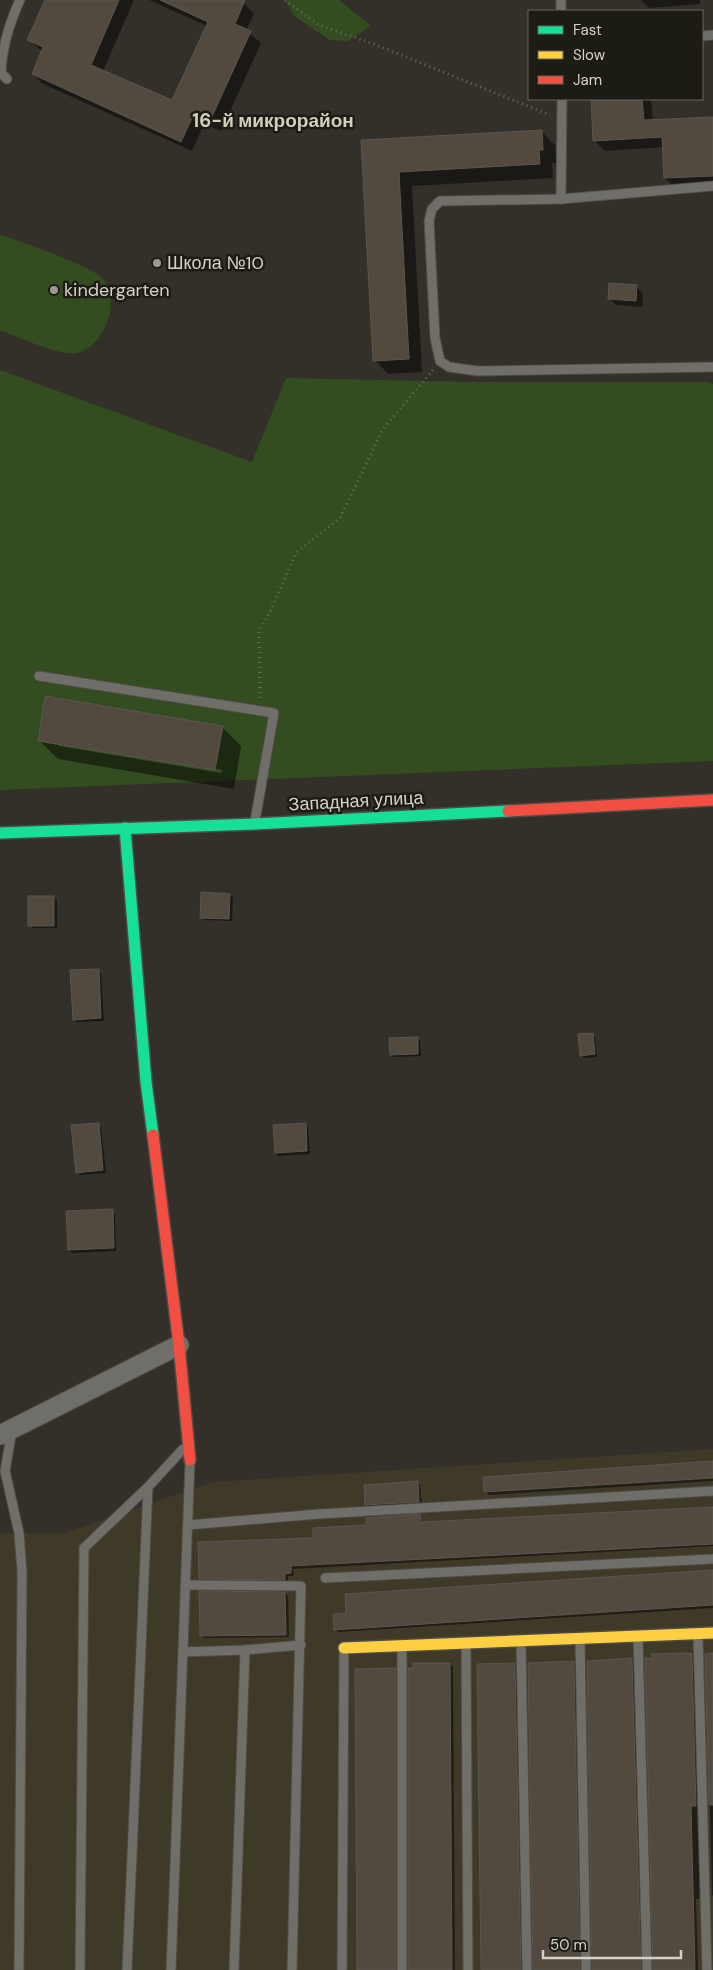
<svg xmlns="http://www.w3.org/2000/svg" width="713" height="1970" font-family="'DM Sans',sans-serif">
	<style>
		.industrial { fill: #3f3928 }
		.green { fill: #334d20 }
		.shadow { fill: #0007; fill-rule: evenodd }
		.building { fill: #524a3f; stroke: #5a5650 }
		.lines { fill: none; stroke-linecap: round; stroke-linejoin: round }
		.lane-casing { stroke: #4e4c45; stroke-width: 11 }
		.street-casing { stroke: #4e4c45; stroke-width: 21 }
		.fast-casing { stroke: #4e4c45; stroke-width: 14 }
		.slow-casing { stroke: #4e4c45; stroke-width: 14 }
		.jam-casing { stroke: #4e4c45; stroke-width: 14 }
		.path { stroke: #6a6862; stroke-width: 3; stroke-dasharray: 1 4; stroke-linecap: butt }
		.lane { stroke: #706e68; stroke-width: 9 }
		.street { stroke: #706e68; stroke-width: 19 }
		.fast { stroke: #16e098; stroke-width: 11 }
		.slow { stroke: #ffcf43; stroke-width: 11 }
		.jam { stroke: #f24e42; stroke-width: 11 }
		.poi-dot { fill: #9b9990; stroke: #1c1b14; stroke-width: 2 }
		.labels { text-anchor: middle; stroke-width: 5; stroke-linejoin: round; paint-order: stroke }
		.poi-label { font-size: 18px; fill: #d4d1c8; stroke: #1c1b14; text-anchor: start }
		.street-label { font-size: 18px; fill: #d4d1c8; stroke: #1c1b14 }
		.neighbourhood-label { font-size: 19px; font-weight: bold; fill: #d4cfbc; stroke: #1c1b14 }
	</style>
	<rect width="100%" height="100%" fill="#323028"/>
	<path class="industrial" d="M713 1449V1970H0V1533H64L213 1482Z"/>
	<g class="green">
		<path d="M285 0H339L371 26 348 41 330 40 294 16Z"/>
		<path d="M0 234C22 243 88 264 102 278 123 299 104 347 77 353 61 357 16 336 0 330Z"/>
		<path d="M0 370 252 462 286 378 474 382H707L713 384V761L0 790Z"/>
	</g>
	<g class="shadow">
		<path d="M46 0H134L103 71 173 102 207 26 149 0H236L244 3 254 14 246 31 261 43 221 131 204 124 192 151 43 84 33 74 43 52 29 40Z"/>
		<path d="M641 0H700V4L649 8Z"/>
		<path d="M592 99H651L653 121 713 118V186L675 188 665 178 664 147 605 151 595 141Z"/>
		<path d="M541 131 555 145 556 163H552L553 178 412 186 422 372 388 374 375 360 362 141Z"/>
		<path d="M637 287 643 294 642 307 616 305 609 298Z"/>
		<path d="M222 727 241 746 234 789 58 759 39 740ZM59 743 222 770 221 773 59 746Z"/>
		<path d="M230 895 233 898 232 921 205 920 202 917Z"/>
		<path d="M53 897 57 900V928H33L30 925Z"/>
		<path d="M98 970 101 973 104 1021 77 1022 74 1019Z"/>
		<path d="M592 1034 595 1037 597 1057 584 1058 581 1055Z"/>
		<path d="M417 1038 420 1041 421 1056 394 1057 391 1054Z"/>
		<path d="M98 1124 101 1127 106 1173 80 1175 77 1172Z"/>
		<path d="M305 1124 308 1127 310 1154 279 1156 276 1153Z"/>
		<path d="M112 1211 115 1214 116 1251 72 1253 69 1250Z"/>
		<path d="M713 1463V1481L489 1495 486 1492Z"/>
		<path d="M417 1482 420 1485 422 1505 369 1508 366 1504Z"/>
		<path d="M713 1508V1546L293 1569 294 1576H288V1582L204 1581 201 1578 315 1539 420 1516 423 1524Z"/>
		<path d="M713 1572V1608L338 1632 335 1629Z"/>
		<path d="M285 1593 288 1596 289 1637 204 1638 201 1635Z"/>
		<path d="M706 1655H713V1896L712 1895Z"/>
		<path d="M692 1656 695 1659 701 1899H696L698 1970H655Z"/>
		<path d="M632 1660 635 1663 643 1970H594Z"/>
		<path d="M574 1663 577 1666 582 1970H534Z"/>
		<path d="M450 1664 453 1667 455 1970H410Z"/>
		<path d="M515 1664 518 1668 523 1970H483Z"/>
		<path d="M395 1669 398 1673V1970H358Z"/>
	</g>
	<g class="building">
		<path d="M45 0H119L91 65 172 100 208 22 160 0H245L235 24 251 31 210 121 194 114 181 142 32 74 43 47 27 40Z"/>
		<path d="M591 99H642L644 120 713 117V176L664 178 662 137 593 141Z"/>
		<path d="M542 130 543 150H539L540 164 399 172 409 359 373 361 361 140Z"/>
		<path d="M609 283 637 285 636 301 608 299Z"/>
		<path d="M45 696 223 726 215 770 38 741Z"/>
		<path d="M201 892 230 894 229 919 200 918Z"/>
		<rect x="28" y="896" width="26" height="30"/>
		<path d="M99 969 101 1018 73 1020 70 970Z"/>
		<path d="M593 1033 595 1054 580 1056 578 1034Z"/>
		<path d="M418 1037V1054L390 1055 389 1038Z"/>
		<path d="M99 1123 103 1170 76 1173 71 1125Z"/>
		<path d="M306 1123 307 1151 275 1153 273 1125Z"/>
		<path d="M113 1209 114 1248 68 1250 66 1211Z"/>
		<path d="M713 1461V1478L484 1492 483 1477Z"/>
		<path d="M418 1481 419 1502 365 1505 364 1485Z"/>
		<path d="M713 1507V1544L291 1566V1573L285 1574V1580L199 1579V1577L198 1542 313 1538V1528L366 1525V1518L420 1514 421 1522Z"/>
		<path d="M713 1570V1605L334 1630 333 1614 346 1613 345 1594Z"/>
		<path d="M199 1591 285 1592 286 1635 200 1636Z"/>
		<path d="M687 1653 692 1654 696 1806H691L695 1970H653L645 1658H652V1654Z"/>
		<path d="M713 1653V1805H709L705 1654Z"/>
		<path d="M632 1658 641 1970H592L587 1661Z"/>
		<path d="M574 1661 580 1970H533L528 1663Z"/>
		<path d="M413 1663H450L452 1970H408V1668H413Z"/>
		<path d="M515 1663 521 1970H481L477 1664Z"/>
		<path d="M396 1668V1970H357L355 1669Z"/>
	</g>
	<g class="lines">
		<g class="lane-casing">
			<g id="lane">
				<path d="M561 0V11"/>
				<path d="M702 36 713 35"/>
				<path d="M7 79 1 73C2 46 9 24 20 0"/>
				<path d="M562 99 561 199 440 201 432 209 429 221 435 338 440 361 449 367 478 371 713 367"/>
				<path d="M561 199 713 186"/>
				<path d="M39 676 274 713 255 821"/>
				<path d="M12 1430 5 1471 19 1533 22 1572 19 1970"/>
				<path d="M188 1525 319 1514 713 1491"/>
				<path d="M325 1578 713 1559"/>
				<path d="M185 1585 301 1586 292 1970"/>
				<path d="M698 1635 707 1970"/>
				<path d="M638 1638 647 1970"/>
				<path d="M580 1640 586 1970"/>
				<path d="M521 1643 527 1970"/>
				<path d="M466 1645 468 1970"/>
				<path d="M402 1648V1970"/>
				<path d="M183 1652 245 1650 301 1645"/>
				<path d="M80 1970 84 1548 148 1487 183 1449"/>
				<path d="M127 1970 148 1487"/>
				<path d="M171 1970 190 1461"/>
				<path d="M234 1970 245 1650"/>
				<path d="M342 1970 344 1650"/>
			</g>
		</g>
		<g class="street-casing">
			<path id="street" d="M0 1435 179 1345"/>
		</g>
		<g class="fast-casing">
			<g id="fast">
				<path d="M125 828 146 1082 153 1135"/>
				<path d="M0 833 255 824 508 811"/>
			</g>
		</g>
		<g class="slow-casing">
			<path id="slow" d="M344 1648 713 1633"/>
		</g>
		<g class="jam-casing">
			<g id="jam">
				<path d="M508 811 713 800"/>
				<path d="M153 1135 179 1345 190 1460"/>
			</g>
		</g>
		<g class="path">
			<path d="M285 0 319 25 374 44 550 115"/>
			<path d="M260 698 259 630 269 614 296 553 340 518 383 429 433 370"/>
		</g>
		<use href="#lane" class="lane"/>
		<use href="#street" class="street"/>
		<use href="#fast" class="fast"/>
		<use href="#slow" class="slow"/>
		<use href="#jam" class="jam"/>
	</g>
	<g class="poi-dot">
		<circle cx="157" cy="263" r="5"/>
		<circle cx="54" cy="290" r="5"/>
	</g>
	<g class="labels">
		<g class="poi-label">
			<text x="167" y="269">Школа №10</text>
			<text x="64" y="296">kindergarten</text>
		</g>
		<g class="street-label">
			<text transform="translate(356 801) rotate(-3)" y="6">Западная улица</text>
		</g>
		<g class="neighbourhood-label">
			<text x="273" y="127">16-й микрорайон</text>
		</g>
	</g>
	<rect x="528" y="10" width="175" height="90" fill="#1c1b14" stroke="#66645c"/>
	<rect x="538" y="26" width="25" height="8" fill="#16e098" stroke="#66645c"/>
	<text x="573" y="35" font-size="15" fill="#d4d1c8">Fast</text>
	<rect x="538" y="51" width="25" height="8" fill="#ffcf43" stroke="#66645c"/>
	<text x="573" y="60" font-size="15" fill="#d4d1c8">Slow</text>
	<rect x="538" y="76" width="25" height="8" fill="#f24e42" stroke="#66645c"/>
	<text x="573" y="85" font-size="15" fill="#d4d1c8">Jam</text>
	<path d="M543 1950v8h138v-8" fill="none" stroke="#d4d1c8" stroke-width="2.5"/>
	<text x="550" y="1950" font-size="15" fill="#d4d1c8" stroke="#1c1b14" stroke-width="4" paint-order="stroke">50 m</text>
</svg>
